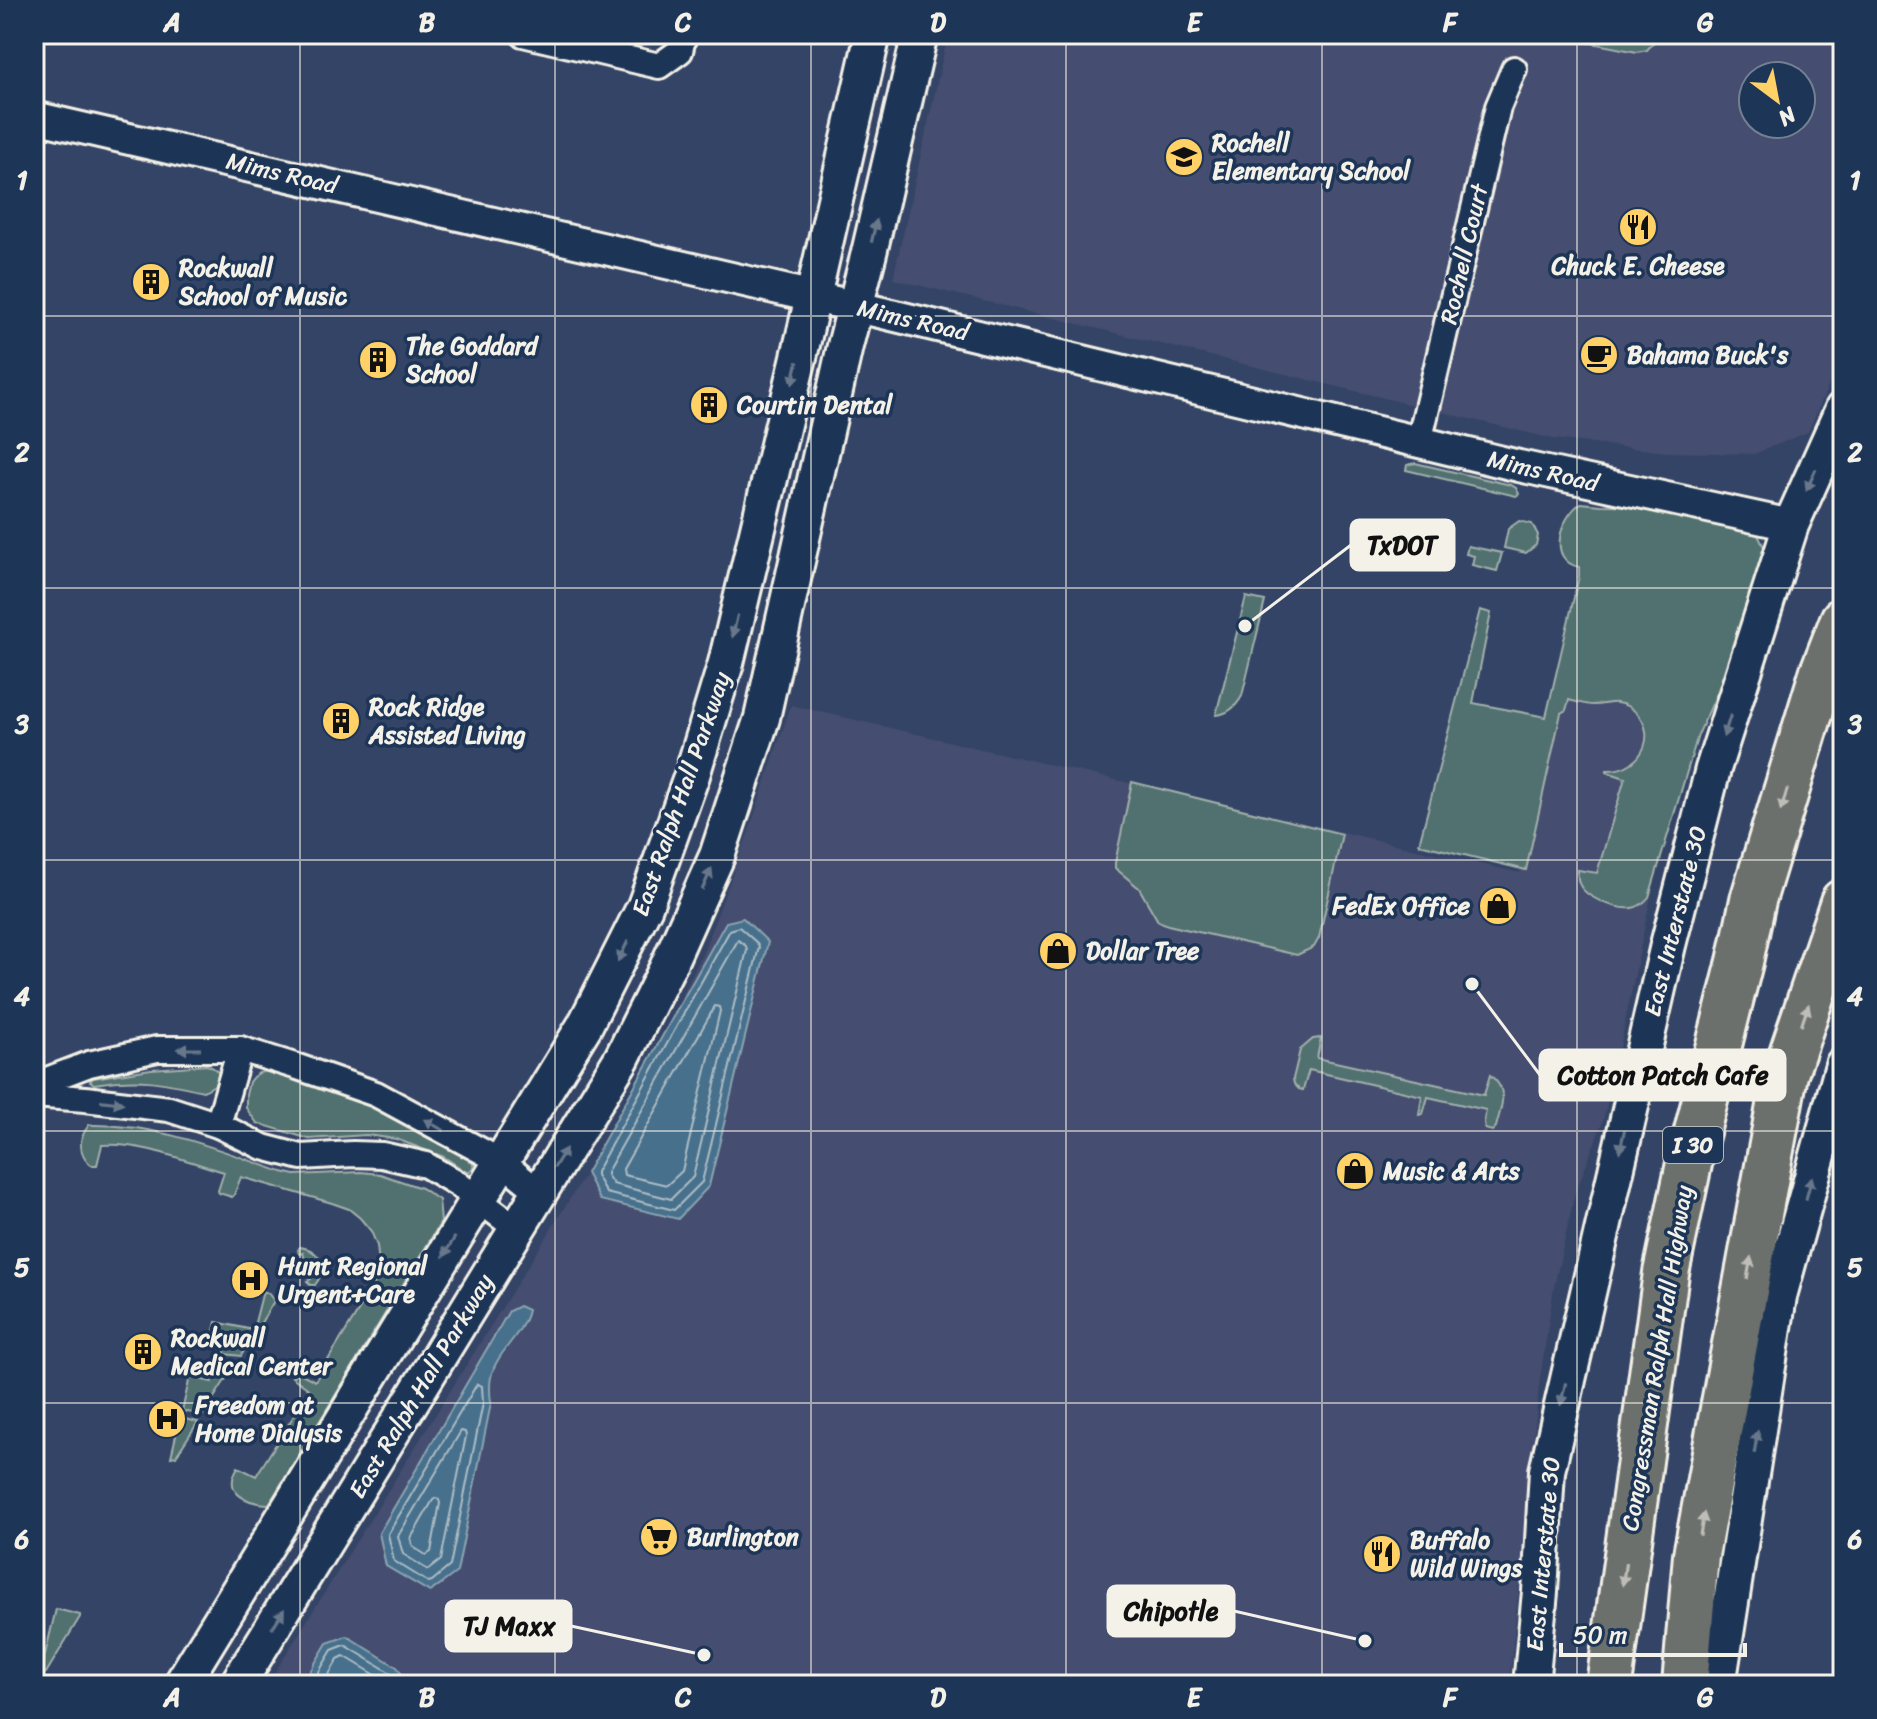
<svg xmlns="http://www.w3.org/2000/svg" width="1877" height="1719" font-family="Sriracha,sans-serif">
	<style>
		.built { fill: #444e70; fill-rule: evenodd }
		.green { fill: #51706f; stroke: #a2b0ac; stroke-width: 2 }
		.water { fill: #46708d; stroke: #8ca4b1; stroke-width: 2 }
		.lines { fill: none; stroke-linecap: round; stroke-linejoin: round }
		.shore { stroke: #aebdc4; stroke-width: 2 }
		.minor-casing { stroke: #f4f1e8; stroke-width: 30 }
		.tertiary-casing { stroke: #f4f1e8; stroke-width: 36 }
		.secondary-casing { stroke: #f4f1e8; stroke-width: 40 }
		.motorway-casing { stroke: #f4f1e8; stroke-width: 50 }
		.minor { stroke: #1d3557; stroke-width: 24 }
		.tertiary { stroke: #1d3557; stroke-width: 30 }
		.secondary { stroke: #1d3557; stroke-width: 34 }
		.motorway { stroke: #6c706d; stroke-width: 44 }
		.oneway { fill: #68778a }
		.oneway2 { fill: #bebdb7 }
		.grid { fill: none; stroke: #f4f1e8; stroke-width: 2; stroke-opacity: 0.55 }
		.labels { text-anchor: middle; stroke-width: 7; stroke-linejoin: round; paint-order: stroke }
		.shield { fill: #1d3557; stroke: #b4b9bc; stroke-width: 2 }
		.shield-label { font-size: 22px; font-weight: bold; fill: #f4f1e8 }
		.poi-label { font-size: 24px; font-weight: bold; fill: #f4f1e8; stroke: #1d3557; text-anchor: start }
		.street-label { font-size: 24px; fill: #f4f1e8; stroke: #1d3557 }
		.leader { fill: none; stroke: #f4f1e8; stroke-width: 3 }
		.callout-dot { fill: #f4f1e8; stroke: #1d3557; stroke-width: 3 }
		.callout { fill: #f4f1e8; stroke: #f4f1e8; stroke-width: 3 }
		.callout-label { font-size: 26px; text-anchor: middle; font-weight: bold; fill: #111 }
		.neatline { fill: none; stroke: #f4f1e8; stroke-width: 3 }
		.grid-label { font-size: 26px; text-anchor: middle; font-weight: bold; fill: #f4f1e8 }
	</style>
	<rect width="100%" height="100%" fill="#344466"/>
	<filter id="ink" filterUnits="userSpaceOnUse"><feTurbulence type="fractalNoise" baseFrequency=".0125" numOctaves="2"/><feDisplacementMap in="SourceGraphic" scale="16" xChannelSelector="R" yChannelSelector="G"/><feConvolveMatrix kernelMatrix="1 2 1 2 8 2 1 2 1" color-interpolation-filters="sRGB"/></filter>
	<g filter="url(#ink)">
		<g class="built">
			<path d="M948 34H1843V353L1808 432 1754 454 1667 452 1553 439 893 279ZM1753 76H1801V124H1753Z"/>
			<path d="M1566 679 1697 713 1663 837 1615 1072 1602 1124 1575 1194 1554 1287 1539 1386 1509 1685H267L581 1181 634 1093 702 955 749 831 791 705 1520 873Z"/>
		</g>
		<g class="green">
			<path d="M1540 34C1568 34 1633 28 1654 42L1647 50 1637 52 1567 38 1561 41 1543 37Z"/>
			<path d="M1415 463 1511 485 1516 488 1519 494 1516 496 1406 470 1407 465Z"/>
			<path d="M1581 503 1601 505 1715 506 1756 531 1764 547 1765 562 1757 606 1698 735 1649 897C1645 902 1639 907 1632 908 1618 910 1584 898 1579 883 1577 879 1578 874 1578 870L1597 873 1625 778 1607 772V770C1644 771 1662 728 1629 707 1616 699 1607 705 1593 705 1585 705 1577 702 1569 700L1566 710 1561 713 1526 870 1419 844 1480 610 1491 613 1473 703 1546 717 1579 576V567C1546 560 1561 516 1581 503Z"/>
			<path d="M1519 521 1532 524 1538 535 1536 545 1526 553 1504 548 1508 529Z"/>
			<path d="M1468 546 1502 553 1497 571 1472 565 1474 556 1466 554Z"/>
			<path d="M1246 597 1265 601 1242 696C1236 707 1228 714 1216 715Z"/>
			<path d="M1132 782 1342 834 1319 938 1314 947 1297 955 1168 925 1158 921 1139 888 1115 868V863Z"/>
			<path d="M1321 1038 1317 1058 1484 1095 1490 1075C1510 1091 1501 1106 1496 1127L1492 1131 1485 1129 1484 1123 1486 1110 1428 1097 1423 1114 1419 1115 1422 1096 1309 1070 1303 1090 1299 1089 1294 1084 1293 1079 1300 1050 1313 1039Z"/>
			<path d="M207 1065C228 1073 219 1085 203 1091 159 1081 139 1077 94 1084L90 1081 93 1078 151 1069Z"/>
			<path d="M270 1070 377 1105 434 1136 471 1161 474 1166 470 1171H465L444 1157 396 1139 366 1135 309 1139 257 1123 246 1108V1095L249 1082 253 1077 259 1073Z"/>
			<path d="M89 1125C157 1123 219 1150 282 1172L295 1175 361 1172 380 1174 421 1188 439 1200 441 1222 269 1504C246 1503 222 1493 238 1467L256 1476 310 1390 292 1377 298 1372 315 1381 373 1287 379 1264 377 1246 371 1231 360 1218 349 1209 332 1203 241 1177 234 1195 232 1197 219 1193 218 1191 224 1172C185 1161 142 1142 102 1145L97 1165H91C78 1153 78 1139 89 1125Z"/>
			<path d="M300 1247C321 1250 328 1268 315 1285H311L307 1281 311 1279 303 1253 299 1254 298 1250Z"/>
			<path d="M263 1291 268 1293 274 1301 241 1356 225 1354V1351L221 1350 223 1341 212 1339 216 1322 253 1330Z"/>
			<path d="M216 1369 229 1372V1374L203 1415 182 1411 190 1377 212 1382Z"/>
			<path d="M180 1418 198 1422 176 1456 171 1457Z"/>
			<path d="M56 1609 80 1615V1617L46 1673 43 1674 41 1671Z"/>
		</g>
		<g class="water">
			<path d="M743 918 768 942 709 1186 678 1219 600 1200 586 1173 726 922Z"/>
			<path d="M519 1306 528 1310C523 1335 496 1352 491 1377 489 1386 490 1395 491 1403L457 1572 430 1592 386 1566 379 1533 509 1311Z"/>
			<path d="M347 1636 397 1667 409 1685H302L327 1643Z"/>
		</g>
		<g class="lines">
			<g class="shore">
				<path d="M739 927 757 943 759 947 702 1182 674 1210 606 1193 596 1175V1172L730 930Z"/>
				<path d="M738 940 746 946 747 950 693 1177 671 1199 613 1184 607 1175V1172Z"/>
				<path d="M715 1006 719 1007 720 1011 682 1171 667 1185 624 1175 623 1169Z"/>
				<path d="M477 1384 482 1386 483 1403 450 1566 432 1581 428 1582 394 1561 388 1534Z"/>
				<path d="M461 1431 465 1432 466 1436 441 1560 428 1570 403 1554 398 1536Z"/>
				<path d="M436 1498 439 1500 440 1503 431 1552 426 1555 413 1547 411 1538 433 1500Z"/>
				<path d="M311 1685 332 1650 345 1645 391 1673 400 1685"/>
				<path d="M323 1685 338 1659 344 1656 384 1680 387 1685"/>
			</g>
			<g class="minor-casing">
				<g id="minor">
					<path d="M523 34 659 66 680 51 684 34"/>
					<path d="M1419 442 1498 107 1514 69"/>
					<path d="M34 1085 89 1064 157 1049H240L298 1067 376 1094 502 1162 539 1192"/>
					<path d="M34 1095 85 1099 169 1109 218 1125 263 1147 301 1157 353 1154 382 1155 426 1165 458 1184 517 1229"/>
					<path d="M218 1125 240 1049"/>
				</g>
			</g>
			<g class="tertiary-casing">
				<path id="tertiary" d="M34 117 883 313 1519 466 1791 525"/>
			</g>
			<g class="secondary-casing">
				<g id="secondary">
					<path d="M181 1685 585 1025 645 906 692 775 726 663 804 336 873 34"/>
					<path d="M237 1685 622 1058 667 968 717 856 762 718 845 346 869 253 920 34"/>
					<path d="M1531 1685 1540 1592 1547 1471 1668 945 1713 769 1791 525 1843 409"/>
					<path d="M1718 1685 1779 1296 1843 1065"/>
				</g>
			</g>
			<g class="motorway-casing">
				<g id="motorway">
					<path d="M1609 1685 1666 1273 1690 1159 1740 962 1753 900 1822 674 1843 620"/>
					<path d="M1685 1685 1696 1555 1785 1074 1843 902"/>
				</g>
			</g>
			<use href="#minor" class="minor"/>
			<use href="#tertiary" class="tertiary"/>
			<use href="#secondary" class="secondary"/>
			<use href="#motorway" class="motorway"/>
		</g>
		<defs><path id="oneway-solid" d="M-6-.8H1V-3.2L6.5 0L1 3.2V.8H-6Z" transform="scale(2)"/></defs>
		<g class="oneway">
			<use href="#oneway-solid" transform="translate(874 231) rotate(-77)"/>
			<use href="#oneway-solid" transform="translate(795 373) rotate(103)"/>
			<use href="#oneway-solid" transform="translate(1811 480) rotate(114)"/>
			<use href="#oneway-solid" transform="translate(735 626) rotate(103)"/>
			<use href="#oneway-solid" transform="translate(1727 726) rotate(108)"/>
			<use href="#oneway-solid" transform="translate(707 879) rotate(-66)"/>
			<use href="#oneway-solid" transform="translate(623 951) rotate(117)"/>
			<use href="#oneway-solid" transform="translate(189 1049) rotate(-180)"/>
			<use href="#oneway-solid" transform="translate(112 1102) rotate(7)"/>
			<use href="#oneway-solid" transform="translate(434 1125) rotate(-151)"/>
			<use href="#oneway-solid" transform="translate(1622 1141) rotate(103)"/>
			<use href="#oneway-solid" transform="translate(560 1158) rotate(-58)"/>
			<use href="#oneway-solid" transform="translate(1809 1188) rotate(-75)"/>
			<use href="#oneway-solid" transform="translate(449 1247) rotate(121)"/>
			<use href="#oneway-solid" transform="translate(1563 1394) rotate(103)"/>
			<use href="#oneway-solid" transform="translate(1756 1442) rotate(-81)"/>
			<use href="#oneway-solid" transform="translate(278 1619) rotate(-58)"/>
		</g>
		<g class="oneway2">
			<use href="#oneway-solid" transform="translate(1784 800) rotate(107)"/>
			<use href="#oneway-solid" transform="translate(1805 1015) rotate(-71)"/>
			<use href="#oneway-solid" transform="translate(1749 1268) rotate(-80)"/>
			<use href="#oneway-solid" transform="translate(1702 1524) rotate(-80)"/>
			<use href="#oneway-solid" transform="translate(1624 1574) rotate(98)"/>
		</g>
	</g>
	<path class="grid" d="M300 34V1685M555 34V1685M811 34V1685M1066 34V1685M1322 34V1685M1577 34V1685M34 316H1843M34 588H1843M34 860H1843M34 1131H1843M34 1403H1843"/>
	<defs>
		<g id="school-disc" transform="scale(2)"><circle r="9.5" fill="#ffd166" stroke="#1d3557"/><path d="M0-5L7-2L0 1L-7-2ZM-4 1L0 2.5L4 1V4Q0 6-4 4Z" fill="#111"/></g>
		<g id="restaurant-disc" transform="scale(2)"><circle r="9.5" fill="#ffd166" stroke="#1d3557"/><path d="M-5-6h1v4h1v-4h1v4h1v-4h1v5L-1.5 .5V6h-2V.5L-5-1ZM5-6V6H3V1.5H1.5Q1.5-4 5-6Z" fill="#111"/></g>
		<g id="building-disc" transform="scale(2)"><circle r="9.5" fill="#ffd166" stroke="#1d3557"/><path d="M-4-6H4V6H1V3H-1V6H-4ZM-2.5-4.3h1.7v1.8h-1.7ZM.8-4.3h1.7v1.8H.8ZM-2.5-1h1.7V.8h-1.7ZM.8-1h1.7V.8H.8Z" fill="#111"/></g>
		<g id="cafe-disc" transform="scale(2)"><circle r="9.5" fill="#ffd166" stroke="#1d3557"/><path d="M-5.5-4.5H6V0H3Q3 3.5 0 3.5H-2.5Q-5.5 3.5-5.5 0ZM3-3.2v2h1.7v-2ZM-6 4.5H4V6H-6Z" fill="#111"/></g>
		<g id="shop-disc" transform="scale(2)"><circle r="9.5" fill="#ffd166" stroke="#1d3557"/><path d="M-5-2.5h2.3a2.7 3.5 0 0 1 5.4 0H5L5.5 6h-11ZM-1.5-2.5h3a1.5 2.3 0 0 0-3 0Z" fill="#111"/></g>
		<g id="hospital-disc" transform="scale(2)"><circle r="9.5" fill="#ffd166" stroke="#1d3557"/><path d="M-5-5h3v3.5h4V-5h3V5h-3V1.5h-4V5h-3Z" fill="#111"/></g>
		<g id="supermarket-disc" transform="scale(2)"><circle r="9.5" fill="#ffd166" stroke="#1d3557"/><path d="M-6-5.5h2.5l.6 2H6L4.5 2H-2.5L-4.4-4H-6ZM-1.5 3.2a1.3 1.3 0 1 0 .1 0ZM3 3.2a1.3 1.3 0 1 0 .1 0Z" fill="#111"/></g>
	</defs>
	<g fill-rule="evenodd">
		<use href="#school-disc" x="1184" y="157"/>
		<use href="#restaurant-disc" x="1638" y="227"/>
		<use href="#building-disc" x="151" y="282"/>
		<use href="#cafe-disc" x="1599" y="355"/>
		<use href="#building-disc" x="378" y="360"/>
		<use href="#building-disc" x="709" y="405"/>
		<use href="#building-disc" x="341" y="721"/>
		<use href="#shop-disc" x="1498" y="906"/>
		<use href="#shop-disc" x="1058" y="951"/>
		<use href="#shop-disc" x="1355" y="1171"/>
		<use href="#hospital-disc" x="250" y="1280"/>
		<use href="#building-disc" x="143" y="1352"/>
		<use href="#hospital-disc" x="167" y="1419"/>
		<use href="#supermarket-disc" x="659" y="1537"/>
		<use href="#restaurant-disc" x="1382" y="1554"/>
	</g>
	<g class="labels">
		<rect class="shield" x="1663" y="1127" width="60" height="36" rx="6"/>
		<g class="shield-label">
			<text x="1693" y="1153">I 30</text>
		</g>
		<g class="poi-label">
			<text x="1212" y="151">Rochell<tspan x="1212" dy="28">Elementary School</tspan></text>
			<text x="1638" y="274" text-anchor="middle">Chuck E. Cheese</text>
			<text x="179" y="276">Rockwall<tspan x="179" dy="28">School of Music</tspan></text>
			<text x="406" y="354">The Goddard<tspan x="406" dy="28">School</tspan></text>
			<text x="1627" y="363">Bahama Buck's</text>
			<text x="737" y="413">Courtin Dental</text>
			<text x="369" y="715">Rock Ridge<tspan x="369" dy="28">Assisted Living</tspan></text>
			<text x="1470" y="914" text-anchor="end">FedEx Office</text>
			<text x="1086" y="959">Dollar Tree</text>
			<text x="1383" y="1179">Music &amp; Arts</text>
			<text x="278" y="1274">Hunt Regional<tspan x="278" dy="28">Urgent+Care</tspan></text>
			<text x="171" y="1346">Rockwall<tspan x="171" dy="28">Medical Center</tspan></text>
			<text x="195" y="1413">Freedom at<tspan x="195" dy="28">Home Dialysis</tspan></text>
			<text x="687" y="1545">Burlington</text>
			<text x="1410" y="1548">Buffalo<tspan x="1410" dy="28">Wild Wings</tspan></text>
		</g>
		<g class="street-label">
			<text transform="translate(282 173) rotate(13)" y="8">Mims Road</text>
			<text transform="translate(1464 254) rotate(-77)" y="8">Rochell Court</text>
			<text transform="translate(913 320) rotate(13)" y="8">Mims Road</text>
			<text transform="translate(1543 471) rotate(13)" y="8">Mims Road</text>
			<text transform="translate(681 794) rotate(-71)" y="8">East Ralph Hall Parkway</text>
			<text transform="translate(1675 921) rotate(-76)" y="8">East Interstate 30</text>
			<text transform="translate(1657 1358) rotate(-81)" y="8">Congressman Ralph Hall Highway</text>
			<text transform="translate(421 1386) rotate(-59)" y="8">East Ralph Hall Parkway</text>
			<text transform="translate(1543 1554) rotate(-85)" y="8">East Interstate 30</text>
		</g>
	</g>
	<path class="leader" d="M1245 626L1351 545M1472 984L1540 1075M1365 1641L1234 1611M704 1655L571 1626"/>
	<g class="callout-dot">
		<circle cx="1245" cy="626" r="8"/>
		<circle cx="1472" cy="984" r="8"/>
		<circle cx="1365" cy="1641" r="8"/>
		<circle cx="704" cy="1655" r="8"/>
	</g>
	<g class="callout">
		<rect x="1351" y="520" width="103" height="50" rx="8"/>
		<rect x="1540" y="1050" width="245" height="50" rx="8"/>
		<rect x="1108" y="1586" width="126" height="50" rx="8"/>
		<rect x="446" y="1601" width="125" height="50" rx="8"/>
	</g>
	<g class="callout-label">
		<text x="1402" y="554">TxDOT</text>
		<text x="1663" y="1084">Cotton Patch Cafe</text>
		<text x="1171" y="1620">Chipotle</text>
		<text x="509" y="1635">TJ Maxx</text>
	</g>
	<rect width="1877" height="1719" fill="none" stroke="#1d3557" stroke-width="88"/>
	<g transform="translate(1777 100) rotate(148)"><circle r="38" fill="#1d3557" stroke="#738091" stroke-width="2"/>
	<path d="M0-6L14 30L0 20L-14 30Z" fill="#ffd166"/>
	<text y="-12" font-size="22" font-weight="bold" text-anchor="middle" fill="#f4f1e8">N</text>
	</g>
	<path d="M1561 1643v12h184v-12" fill="none" stroke="#f4f1e8" stroke-width="4"/>
	<text x="1573" y="1643" font-size="24" fill="#f4f1e8" stroke="#1d3557" stroke-width="6" paint-order="stroke">50 m</text>
	<rect x="44" y="44" width="1789" height="1631" class="neatline"/>
	<g class="grid-label">
		<text x="172" y="31">A</text>
		<text x="427" y="31">B</text>
		<text x="683" y="31">C</text>
		<text x="938" y="31">D</text>
		<text x="1194" y="31">E</text>
		<text x="1450" y="31">F</text>
		<text x="1705" y="31">G</text>
		<text x="22" y="189">1</text>
		<text x="1855" y="189">1</text>
		<text x="22" y="461">2</text>
		<text x="1855" y="461">2</text>
		<text x="22" y="733">3</text>
		<text x="1855" y="733">3</text>
		<text x="22" y="1005">4</text>
		<text x="1855" y="1005">4</text>
		<text x="22" y="1276">5</text>
		<text x="1855" y="1276">5</text>
		<text x="22" y="1548">6</text>
		<text x="1855" y="1548">6</text>
		<text x="172" y="1706">A</text>
		<text x="427" y="1706">B</text>
		<text x="683" y="1706">C</text>
		<text x="938" y="1706">D</text>
		<text x="1194" y="1706">E</text>
		<text x="1450" y="1706">F</text>
		<text x="1705" y="1706">G</text>
	</g>
</svg>
